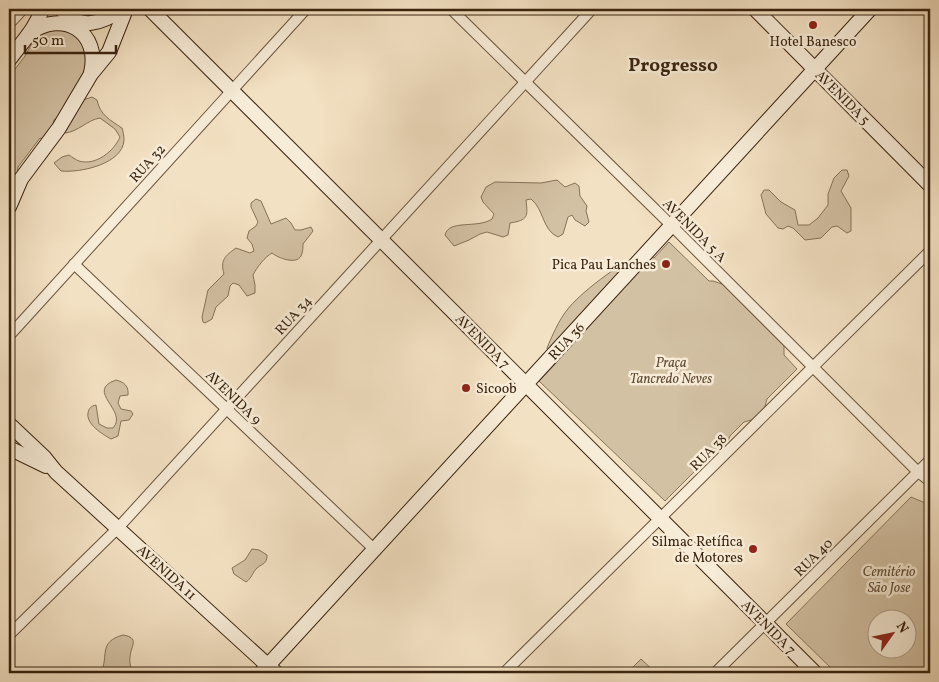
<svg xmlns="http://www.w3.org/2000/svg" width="939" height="682" font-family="Vollkorn,serif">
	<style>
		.green { fill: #d3c1a4; stroke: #867259; fill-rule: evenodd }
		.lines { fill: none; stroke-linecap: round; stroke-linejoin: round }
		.street-casing { stroke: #68523b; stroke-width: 12 }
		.secondary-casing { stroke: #39230e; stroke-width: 16 }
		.street { stroke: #f7ecd8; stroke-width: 10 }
		.secondary { stroke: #f7ecd8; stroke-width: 14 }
		.poi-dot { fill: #8f2418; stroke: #f7ecd8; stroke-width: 2 }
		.labels { text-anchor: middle; stroke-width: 5; stroke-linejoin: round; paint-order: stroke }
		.poi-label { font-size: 14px; fill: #39230e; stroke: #f7ecd8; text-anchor: end }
		.street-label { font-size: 14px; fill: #39230e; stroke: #f7ecd8 }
		.park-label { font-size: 14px; font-style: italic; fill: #604a34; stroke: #f7ecd8 }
		.district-label { font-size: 19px; font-weight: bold; fill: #39230e; stroke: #f7ecd8 }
	</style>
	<rect width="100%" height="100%" fill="#f3e1c3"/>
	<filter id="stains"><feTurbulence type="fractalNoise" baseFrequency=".004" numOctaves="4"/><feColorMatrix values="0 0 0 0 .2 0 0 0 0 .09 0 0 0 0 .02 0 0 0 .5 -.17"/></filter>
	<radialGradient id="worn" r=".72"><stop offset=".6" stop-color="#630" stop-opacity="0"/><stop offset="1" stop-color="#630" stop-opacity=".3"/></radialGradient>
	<g class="green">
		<path d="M74 9H113C98 16 89 19 74 9Z"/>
		<path d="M62 27 86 42 88 68 65 112 54 120 50 137 46 140 40 138 18 167 17 176 9 190V77L25 56 32 43 47 30Z"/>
		<path d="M92 97 97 100C100 115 110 120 122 128 123 131 124 136 124 140 123 164 80 173 61 171L54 163 62 157 69 155C72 157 76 160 79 161 96 166 114 151 120 137L115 129 100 118C87 120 78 132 65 133L64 131 83 100Z"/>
		<path d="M842 170H847L849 176 841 191 851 208V231L847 233 837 226 832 227 821 238 805 240 793 228 788 226 783 229 778 228 766 214 761 195 764 190H769L781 202 795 210 798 225H809L818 218 828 205V194L834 178Z"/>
		<path d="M557 180 565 187 575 183 579 186 580 196 587 206 586 211 589 222 585 226 575 220 572 215 568 217 563 234 558 237C542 230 544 209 531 199L526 200C528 217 528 220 510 223L508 235 503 237 487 232 480 234 469 240 454 246 445 235C449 219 477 229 492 219L494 214 483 202 481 197 486 187 495 182 541 183Z"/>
		<path d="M256 199 261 201 271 224 286 218 291 223 295 230H301L311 227 313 231 303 244C303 247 303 252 301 256 296 265 278 258 272 253 265 257 257 267 253 275L255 285V293L247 296 239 285 233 283 230 286 228 296 216 307 212 319 205 323 203 322 202 317 208 290 224 274C220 260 225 256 236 248L250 253 254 251 252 244 247 238 249 231 256 226 258 222 251 207V203Z"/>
		<path d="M669 242 709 281H713L725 285 772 327 784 346V355L797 369 767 399 763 413 755 419 744 422 730 436 725 447 712 454 665 501 539 381 558 361 550 357 547 348C552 336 559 320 567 310 578 295 621 261 639 257 645 255 649 256 654 258Z"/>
		<path d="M116 380C124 382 129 386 128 395L120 396 118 403 121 409 131 411 133 414 129 420 121 421 118 436 111 439C102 434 86 424 88 413 89 408 91 406 96 405L99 424 107 428H113C129 411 84 391 116 380Z"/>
		<path d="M911 497 930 505V673H836L786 624ZM876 620H906V650H876Z"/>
		<path d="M252 549 259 550 267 555C267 564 263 563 257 568 252 573 252 578 246 582L234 574 232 568 245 560Z"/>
		<path d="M123 635C140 638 131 645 130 657 129 662 131 668 132 673H101C109 655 98 642 123 635Z"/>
		<path d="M641 659 656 673H627Z"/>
	</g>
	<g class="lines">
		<g class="street-casing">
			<g id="street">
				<path d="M451 9 672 226 918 472 930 481"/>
				<path d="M9 24 23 9"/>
				<path d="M74 264 375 550"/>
				<path d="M9 336 306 9"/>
				<path d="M9 635 118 528 592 9"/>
				<path d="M504 673 930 251"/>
				<path d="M715 673 930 460"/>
			</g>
		</g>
		<g class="secondary-casing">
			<g id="secondary">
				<path d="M62 9C78 33 104 22 123 9"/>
				<path d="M150 9 815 673"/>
				<path d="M755 9 930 185"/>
				<path d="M30 33C63 9 101 32 91 73"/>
				<path d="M9 60C21 43 36 29 42 9"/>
				<path d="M9 207 21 179 59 128 91 74 109 52 126 9"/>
				<path d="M9 424 44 457 56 472 276 673"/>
				<path d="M9 448 46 466"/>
				<path d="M261 673 870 9"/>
			</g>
		</g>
		<use href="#street" class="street"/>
		<use href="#secondary" class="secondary"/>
	</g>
	<g class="poi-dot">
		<circle cx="813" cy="25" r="5"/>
		<circle cx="666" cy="264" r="5"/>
		<circle cx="466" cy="388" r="5"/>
		<circle cx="753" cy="549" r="5"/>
	</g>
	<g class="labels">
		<g class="poi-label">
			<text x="813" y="46" text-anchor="middle">Hotel Banesco</text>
			<text x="656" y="269">Pica Pau Lanches</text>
			<text x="476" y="393" text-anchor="start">Sicoob</text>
			<text x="743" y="546">Silmac Retífica<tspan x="743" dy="16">de Motores</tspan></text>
		</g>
		<g class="street-label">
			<text transform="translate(843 97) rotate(45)" y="5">AVENIDA 5</text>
			<text transform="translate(147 163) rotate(-48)" y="5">RUA 32</text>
			<text transform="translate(695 230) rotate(45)" y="5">AVENIDA 5 A</text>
			<text transform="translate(293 315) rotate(-48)" y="5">RUA 34</text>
			<text transform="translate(483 341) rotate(45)" y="5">AVENIDA 7</text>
			<text transform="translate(566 341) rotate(-47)" y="5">RUA 36</text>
			<text transform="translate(234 397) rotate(44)" y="5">AVENIDA 9</text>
			<text transform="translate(708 452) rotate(-45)" y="5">RUA 38</text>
			<text transform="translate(813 557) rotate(-45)" y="5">RUA 40</text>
			<text transform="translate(167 572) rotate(42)" y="5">AVENIDA 11</text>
			<text transform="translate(769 627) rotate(45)" y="5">AVENIDA 7</text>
		</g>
		<g class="park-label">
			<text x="671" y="367">Praça<tspan x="671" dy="16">Tancredo Neves</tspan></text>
			<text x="889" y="576">Cemitério<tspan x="889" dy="16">São Jose</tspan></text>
		</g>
		<g class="district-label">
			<text x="673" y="71">Progresso</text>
		</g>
	</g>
	<rect width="939" height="682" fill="none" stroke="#f3e1c3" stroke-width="30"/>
	<rect x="10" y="10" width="919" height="662" fill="none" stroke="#39230e" stroke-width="2.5"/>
	<rect x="15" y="15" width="909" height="652" fill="none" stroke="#39230e"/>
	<g transform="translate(892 634) rotate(57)"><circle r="24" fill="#f7ecd8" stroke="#ab9c87"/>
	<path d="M0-4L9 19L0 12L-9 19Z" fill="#8f2418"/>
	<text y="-8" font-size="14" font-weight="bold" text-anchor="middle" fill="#39230e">N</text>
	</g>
	<path d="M25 45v8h91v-8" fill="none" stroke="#39230e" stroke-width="2.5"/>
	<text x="32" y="45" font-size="15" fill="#39230e" stroke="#f7ecd8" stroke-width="4" paint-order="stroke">50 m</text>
	<rect width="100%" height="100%" filter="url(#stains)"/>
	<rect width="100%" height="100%" fill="url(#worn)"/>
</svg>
